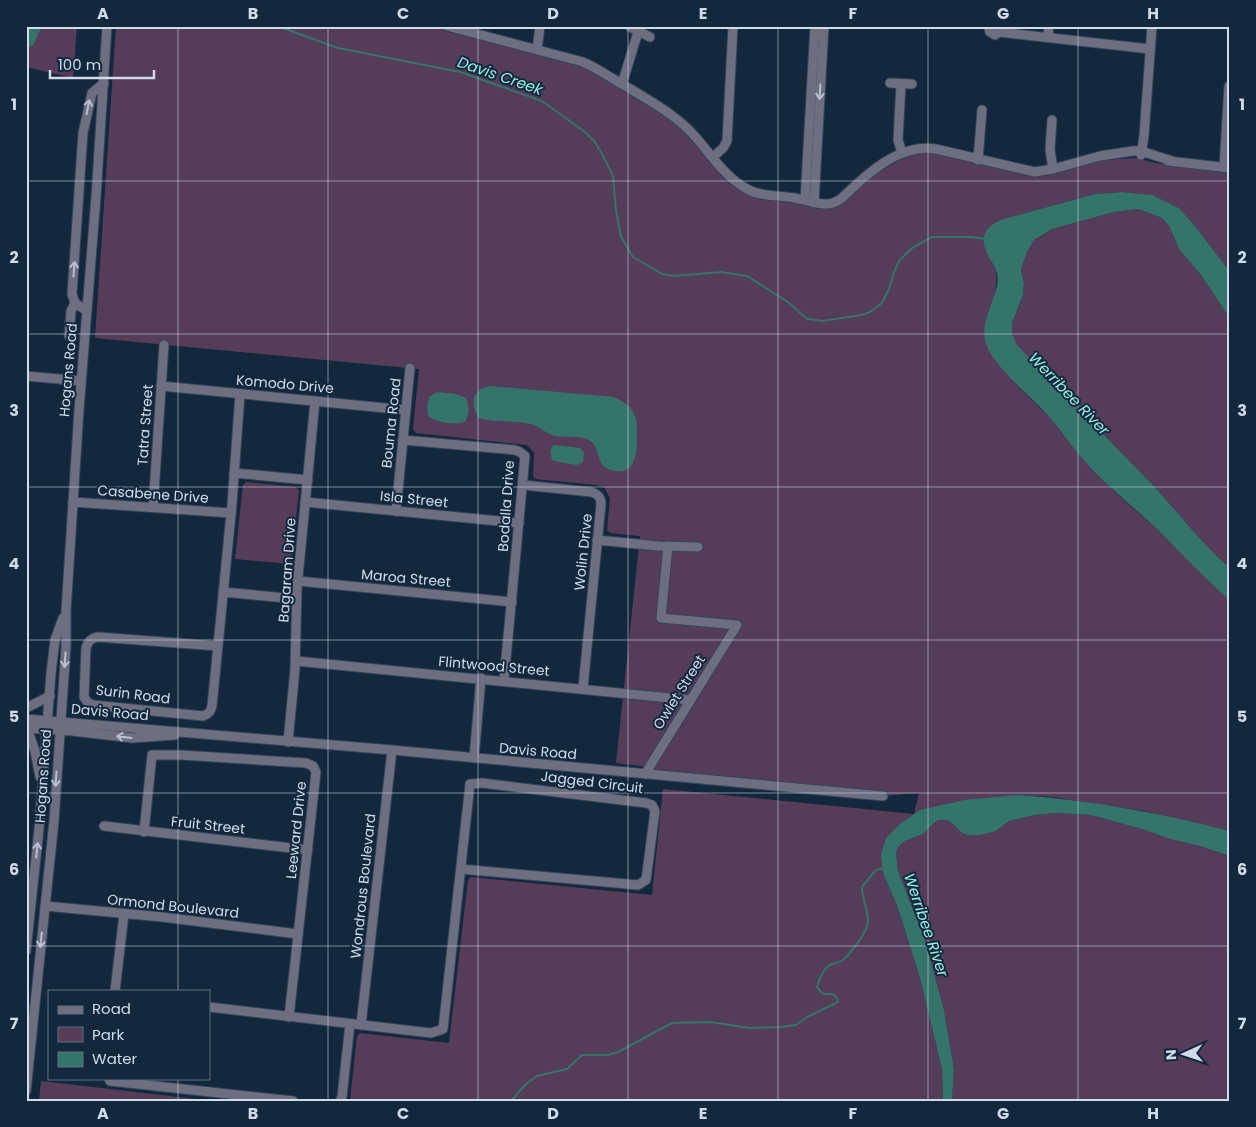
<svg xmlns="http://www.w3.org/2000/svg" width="1256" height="1127" font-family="Poppins,sans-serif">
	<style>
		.green { fill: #553d5a }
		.water { fill: #35746a }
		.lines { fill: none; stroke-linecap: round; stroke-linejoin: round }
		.stream { stroke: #35746a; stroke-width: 2 }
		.minor-casing { stroke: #324559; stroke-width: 11 }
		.minor { stroke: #6e6e81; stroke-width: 9 }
		.oneway { stroke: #b8c0d0 }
		.grid { fill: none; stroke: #d0dcea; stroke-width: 1; stroke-opacity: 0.55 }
		.labels { text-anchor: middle; stroke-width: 4; stroke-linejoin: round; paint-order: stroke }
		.street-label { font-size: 14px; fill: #d0dcea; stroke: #14283d }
		.water-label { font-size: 15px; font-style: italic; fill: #90f3e3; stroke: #14283d }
		.neatline { fill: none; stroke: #d0dcea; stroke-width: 2 }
		.grid-label { font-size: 16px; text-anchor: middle; font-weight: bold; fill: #d0dcea }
	</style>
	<rect width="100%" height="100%" fill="#14283d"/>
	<g class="green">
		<path d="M26 26H77L73 78 26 67Z"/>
		<path d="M116 26H428L480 38 585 67 663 114 686 133 731 182 760 198 795 203 819 209 829 208 839 205 875 174 907 156 929 152 1031 176 1054 174 1103 160 1137 158 1155 163 1230 172V272L1195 226 1179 208 1151 195 1122 192 1095 194 1007 218 991 261C998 272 997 279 995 290L1016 384 1050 418 1086 463 1116 493 1159 531 1230 601V831L1144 811 1052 797 1019 795 920 810 883 873 898 908 920 978 942 1069 943 1101H350L357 1036 360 1033 449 1043 468 880 471 877 652 895 663 789 914 814 919 793 883 796 645 774 649 767 616 763 640 536 610 533 607 530 610 498 604 487 596 485 536 479 533 476 534 453 527 445 416 433 413 429 419 369 95 338Z"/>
		<path d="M1138 209 1162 218 1169 226 1179 249 1201 275 1230 319V568C1201 543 1178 512 1152 484 1107 437 1060 391 1015 344L1012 333V323L1023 295 1024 284 1021 270 1027 252 1034 240 1052 229 1114 212Z"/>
		<path d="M246 482 296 487 299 490 291 564 235 559 243 485Z"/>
		<path d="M1057 813 1091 815 1145 830 1170 839 1200 846 1230 856V1101H952L954 1069 944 1010 925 940 898 871 896 853 898 847 905 841 923 834 934 823 939 820H947L953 824 962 833 996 831 1009 821 1035 815Z"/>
		<path d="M41 1081 213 1101H39Z"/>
	</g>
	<g class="water">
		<path d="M26 26H42L33 45 27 48Z"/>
		<path d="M1122 192 1152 195 1179 208 1195 226 1230 272V319L1201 275 1179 249 1169 226 1162 218 1138 209 1114 212 1052 229 1034 240 1027 252 1021 270 1024 284 1023 295 1012 323V333L1016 344C1060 391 1107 437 1152 484 1178 512 1201 543 1230 568V601C1206 579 1183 555 1160 532 1136 509 1110 489 1088 465 1074 450 1063 433 1050 418 1034 399 989 363 985 340 980 318 1001 292 997 274 995 266 990 260 987 253 978 233 988 224 1007 218L1095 194Z"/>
		<path d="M490 386 614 397C622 401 630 405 634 414 638 421 637 429 637 436 637 452 636 475 614 471 593 467 603 448 589 440 580 435 565 438 555 436 546 434 539 426 531 424 513 420 495 423 478 418 474 410 470 397 479 391 481 388 487 387 490 386Z"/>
		<path d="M437 392 456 394 466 398C469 407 470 413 465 422 453 425 438 423 428 416L427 406 429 397Z"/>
		<path d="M554 445 580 448 584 453 583 462 577 465 553 461C550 456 549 449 554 445Z"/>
		<path d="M1019 795C1090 800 1161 813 1230 831V856L1200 846 1170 839 1145 830 1091 815 1057 813 1035 815 1009 821 996 831 980 835H968L962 833 953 824 947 820H939L934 823 923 834 905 841 898 847 896 853 898 871 925 940 944 1010 954 1069 952 1101H943L942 1069 920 978 898 908 883 873 881 855 886 838 900 824 920 810 964 800Z"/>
	</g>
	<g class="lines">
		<g class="stream">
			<path d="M277 26 338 48 460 72 542 101 585 132 595 142 603 156 613 176 616 210 621 237 633 257 662 274 674 276 721 272 747 276 788 302 807 319 823 321 861 315 870 312 882 303 889 289 894 272 899 261 912 248 932 237H971L986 239"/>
			<path d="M511 1101 526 1084 537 1076 567 1069 582 1055H608L618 1052 672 1023 710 1022 750 1028 781 1027 796 1025 807 1017 838 1002 837 998 833 994H823L817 987C819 980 823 971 828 966 832 963 839 963 843 960 851 953 868 931 868 921 868 909 862 899 862 887L876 870 884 868"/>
		</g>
		<g class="minor-casing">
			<g id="minor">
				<path d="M447 26 583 62C597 68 609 77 622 84 647 99 671 112 691 132 708 150 724 177 747 189 761 197 779 195 795 198 805 200 815 204 825 204 839 205 846 193 856 185 877 165 906 144 936 149L1035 172 1053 169 1100 156 1133 151H1141L1172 161"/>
				<path d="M988 26 990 32 995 35 999 32 1150 49"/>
				<path d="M630 27 650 37"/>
				<path d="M1048 37 1049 26"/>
				<path d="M537 50 540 26"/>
				<path d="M890 83 912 84"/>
				<path d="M622 84 638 32"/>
				<path d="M901 84 898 140 902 153"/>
				<path d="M1052 120 1050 150 1053 169"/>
				<path d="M1141 155 1144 136 1152 26"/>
				<path d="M713 157 723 148 727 141 733 26"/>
				<path d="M978 160 982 110"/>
				<path d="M1168 161 1230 168"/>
				<path d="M1224 167 1229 86"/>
				<path d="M805 200 815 26"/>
				<path d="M814 203 824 26"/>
				<path d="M87 311 75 303 72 294 83 133 92 93 104 83"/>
				<path d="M69 336 71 311 75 303"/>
				<path d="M26 376 81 381"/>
				<path d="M161 386 406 410"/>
				<path d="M403 440 515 450 520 452 525 456 504 680"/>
				<path d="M234 473 308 480"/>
				<path d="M523 485 591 492C598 494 601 497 601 504L583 688"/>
				<path d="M73 502 231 513"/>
				<path d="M305 502 519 523"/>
				<path d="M153 507 164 345"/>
				<path d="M396 511 410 368"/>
				<path d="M597 540 658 546 698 547"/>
				<path d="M298 581 512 602"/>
				<path d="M223 592 297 599"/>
				<path d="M218 646 98 637C91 638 88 641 86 648L84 697 88 703 93 705 203 716C209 714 211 711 212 706L232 504 240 394"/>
				<path d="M296 661 690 700"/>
				<path d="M26 708 50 696"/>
				<path d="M26 719 392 750 883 796"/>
				<path d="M26 728 72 731 133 738 175 735"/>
				<path d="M27 728 35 751 40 777"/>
				<path d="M288 742 295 669 297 588 315 401"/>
				<path d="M474 758 481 678"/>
				<path d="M645 774 737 625 661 618 668 546"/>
				<path d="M104 826 308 850"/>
				<path d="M144 832 152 755H181L306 763 313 766 316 772 289 1017"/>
				<path d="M45 906 162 917 298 934"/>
				<path d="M26 951 39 829 51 673 55 640 63 618"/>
				<path d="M115 991 124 914"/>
				<path d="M209 1007 431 1033 443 1029 470 784 482 783 646 803 652 805 655 811 646 880 638 885 461 869"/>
				<path d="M361 1025 392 750"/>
				<path d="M109 1078 110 1081 293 1101"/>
				<path d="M26 1091 54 821 66 647V611L79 410 96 197 107 26"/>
				<path d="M340 1101 342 1097 350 1024"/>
			</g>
		</g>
		<use href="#minor" class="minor"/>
	</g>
	<defs><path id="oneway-shaft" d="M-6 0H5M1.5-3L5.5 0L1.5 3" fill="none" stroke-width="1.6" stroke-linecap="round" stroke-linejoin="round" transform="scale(1.25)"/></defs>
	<g class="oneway">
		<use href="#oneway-shaft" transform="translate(820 92) rotate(93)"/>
		<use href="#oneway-shaft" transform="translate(88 107) rotate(-79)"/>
		<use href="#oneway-shaft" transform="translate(74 269) rotate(-86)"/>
		<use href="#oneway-shaft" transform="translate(65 660) rotate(94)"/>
		<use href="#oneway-shaft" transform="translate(124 737) rotate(-173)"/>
		<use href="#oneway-shaft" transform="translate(56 779) rotate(94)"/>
		<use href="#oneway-shaft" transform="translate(37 850) rotate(-84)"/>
		<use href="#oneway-shaft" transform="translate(41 940) rotate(96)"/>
	</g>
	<path class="grid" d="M178 26V991M328 26V1101M478 26V1101M628 26V1101M778 26V1101M928 26V1101M1078 26V1101M26 181H1230M26 334H1230M26 487H1230M26 640H1230M26 793H1230M26 946H1230M178 1078V1101"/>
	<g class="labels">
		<g class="street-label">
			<text transform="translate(68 370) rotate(-85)" y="5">Hogans Road</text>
			<text transform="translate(285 384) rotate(5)" y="5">Komodo Drive</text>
			<text transform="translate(391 423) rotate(-84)" y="5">Bouma Road</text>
			<text transform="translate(145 425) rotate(-86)" y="5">Tatra Street</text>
			<text transform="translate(153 494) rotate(4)" y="5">Casabene Drive</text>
			<text transform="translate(414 499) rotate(6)" y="5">Isla Street</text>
			<text transform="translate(506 506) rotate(-86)" y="5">Bodalla Drive</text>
			<text transform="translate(583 552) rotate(-84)" y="5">Wolin Drive</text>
			<text transform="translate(287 570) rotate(-86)" y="5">Bagaram Drive</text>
			<text transform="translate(406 578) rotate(5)" y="5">Maroa Street</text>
			<text transform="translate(494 666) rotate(5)" y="5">Flintwood Street</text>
			<text transform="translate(679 692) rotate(-58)" y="5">Owlet Street</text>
			<text transform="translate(133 694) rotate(7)" y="5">Surin Road</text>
			<text transform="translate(110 712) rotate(5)" y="5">Davis Road</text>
			<text transform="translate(538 751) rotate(5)" y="5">Davis Road</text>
			<text transform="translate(43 776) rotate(-86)" y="5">Hogans Road</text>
			<text transform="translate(592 782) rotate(7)" y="5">Jagged Circuit</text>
			<text transform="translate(208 825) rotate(6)" y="5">Fruit Street</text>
			<text transform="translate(296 830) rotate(-84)" y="5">Leeward Drive</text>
			<text transform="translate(363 886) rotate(-84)" y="5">Wondrous Boulevard</text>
			<text transform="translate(173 906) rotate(6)" y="5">Ormond Boulevard</text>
		</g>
		<g class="water-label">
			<text transform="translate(500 76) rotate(19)" y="5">Davis Creek</text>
			<text transform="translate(1069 394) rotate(46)" y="5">Werribee River</text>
			<text transform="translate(926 925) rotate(71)" y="5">Werribee River</text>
		</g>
	</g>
	<rect width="1256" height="1127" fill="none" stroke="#14283d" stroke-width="55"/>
	<rect x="48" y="990" width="162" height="90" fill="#14283d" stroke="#5f7082"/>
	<rect x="58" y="1006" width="25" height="8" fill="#6e6e81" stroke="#5f7082"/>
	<text x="92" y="1014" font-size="15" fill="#d0dcea">Road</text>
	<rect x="58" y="1027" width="25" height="15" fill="#553d5a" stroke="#5f7082"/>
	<text x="92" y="1040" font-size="15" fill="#d0dcea">Park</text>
	<rect x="58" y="1052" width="25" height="15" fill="#35746a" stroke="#5f7082"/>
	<text x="92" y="1064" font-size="15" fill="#d0dcea">Water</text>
	<g transform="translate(1184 1054) rotate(267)" stroke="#14283d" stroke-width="4" paint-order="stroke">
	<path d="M0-4L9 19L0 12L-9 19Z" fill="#d0dcea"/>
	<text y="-8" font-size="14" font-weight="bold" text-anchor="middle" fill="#d0dcea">N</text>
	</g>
	<path d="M50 70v8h104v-8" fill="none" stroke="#d0dcea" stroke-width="2.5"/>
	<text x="58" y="70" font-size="15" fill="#d0dcea" stroke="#14283d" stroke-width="4" paint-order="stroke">100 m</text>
	<rect x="28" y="28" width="1200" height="1072" class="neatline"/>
	<g class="grid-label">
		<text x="103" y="19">A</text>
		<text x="253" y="19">B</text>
		<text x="403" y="19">C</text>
		<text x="553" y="19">D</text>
		<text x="703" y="19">E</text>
		<text x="853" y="19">F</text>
		<text x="1003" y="19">G</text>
		<text x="1153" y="19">H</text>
		<text x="14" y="110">1</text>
		<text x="1242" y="110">1</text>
		<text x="14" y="263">2</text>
		<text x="1242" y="263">2</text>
		<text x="14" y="416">3</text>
		<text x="1242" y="416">3</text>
		<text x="14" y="569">4</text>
		<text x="1242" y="569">4</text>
		<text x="14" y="722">5</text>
		<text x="1242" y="722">5</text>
		<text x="14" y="875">6</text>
		<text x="1242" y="875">6</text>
		<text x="14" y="1029">7</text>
		<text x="1242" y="1029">7</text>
		<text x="103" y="1119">A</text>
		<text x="253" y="1119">B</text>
		<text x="403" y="1119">C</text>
		<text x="553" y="1119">D</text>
		<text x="703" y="1119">E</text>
		<text x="853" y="1119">F</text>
		<text x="1003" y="1119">G</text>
		<text x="1153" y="1119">H</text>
	</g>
</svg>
